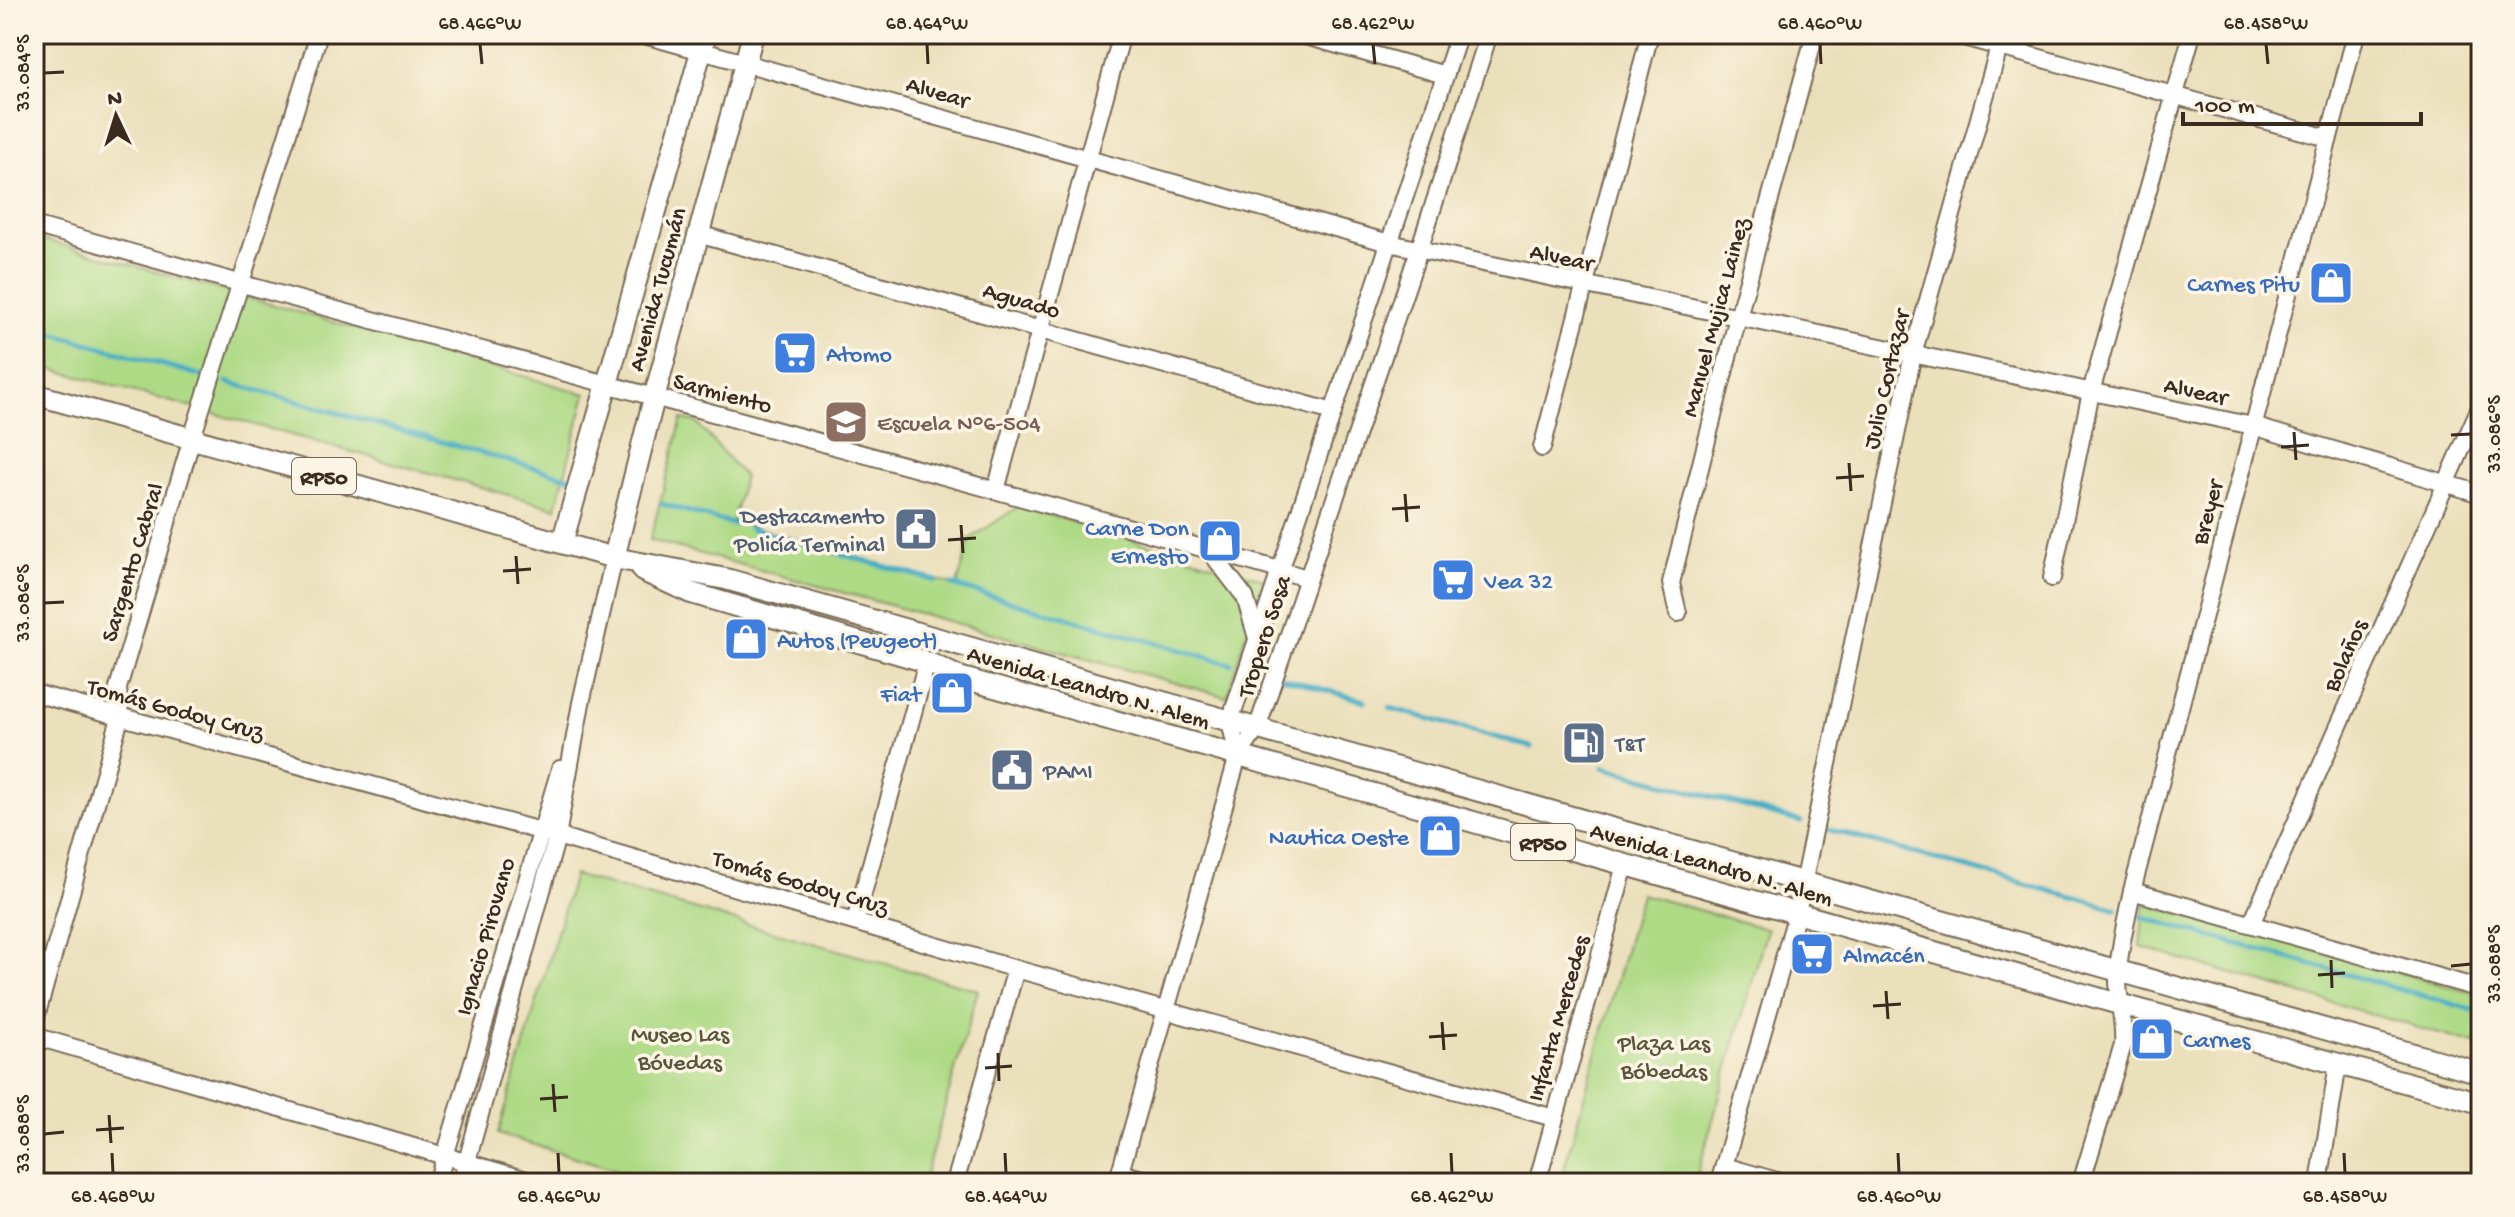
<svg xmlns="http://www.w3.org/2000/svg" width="2515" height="1217" font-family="'Gochi Hand',sans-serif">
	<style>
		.green { fill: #aeda86; stroke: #748252; stroke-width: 2 }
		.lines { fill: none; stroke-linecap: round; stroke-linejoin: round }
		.stream { stroke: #44adc4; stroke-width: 5 }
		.minor-casing { stroke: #796a55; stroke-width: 20 }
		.major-casing { stroke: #796a55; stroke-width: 24 }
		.minor { stroke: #fff; stroke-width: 16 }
		.major { stroke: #fff; stroke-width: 20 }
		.ticks { fill: none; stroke: #3b2a1e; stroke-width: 3 }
		.labels { text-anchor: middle; stroke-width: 7; stroke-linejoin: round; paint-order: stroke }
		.shield { fill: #fcf5e5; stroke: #75675a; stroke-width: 2 }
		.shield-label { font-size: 22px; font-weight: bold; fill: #3b2a1e }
		.street-label { font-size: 24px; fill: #3b2a1e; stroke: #fcf5e5 }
		.shop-label { font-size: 24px; fill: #366cbe; stroke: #fcf5e5; text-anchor: start }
		.education-label { font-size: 24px; fill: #785e54; stroke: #fcf5e5; text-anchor: start }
		.service-label { font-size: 24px; fill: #4e5e75; stroke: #fcf5e5; text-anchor: start }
		.park-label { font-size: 24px; fill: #585638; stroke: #fcf5e5 }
		.neatline { fill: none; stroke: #3b2a1e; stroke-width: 3 }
		.ticks-label { font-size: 20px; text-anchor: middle; fill: #3b2a1e }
	</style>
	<rect width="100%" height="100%" fill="#fcf5e5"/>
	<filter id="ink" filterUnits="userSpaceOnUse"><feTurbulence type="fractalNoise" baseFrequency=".0125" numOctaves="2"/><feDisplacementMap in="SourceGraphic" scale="16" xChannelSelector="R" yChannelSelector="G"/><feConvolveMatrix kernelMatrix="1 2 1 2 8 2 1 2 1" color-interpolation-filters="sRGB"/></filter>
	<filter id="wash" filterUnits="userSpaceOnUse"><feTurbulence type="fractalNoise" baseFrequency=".006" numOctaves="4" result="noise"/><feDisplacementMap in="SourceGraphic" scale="32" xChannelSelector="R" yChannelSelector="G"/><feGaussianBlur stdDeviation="1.8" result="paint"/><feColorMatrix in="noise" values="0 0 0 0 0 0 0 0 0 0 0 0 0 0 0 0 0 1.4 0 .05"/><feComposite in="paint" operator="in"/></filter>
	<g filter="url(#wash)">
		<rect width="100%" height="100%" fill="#ebe0bc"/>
		<g class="green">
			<path d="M34 237 586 394 556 508 34 364Z"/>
			<path d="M682 419 696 422 744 476 733 521 957 586 970 539 1019 506 1263 579 1227 697 650 540Z"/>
			<path d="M574 875 978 990 923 1183H661L498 1134Z"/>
			<path d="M1641 894 1767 929 1695 1183H1560Z"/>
			<path d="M2144 904 2481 995V1046L2140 947Z"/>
		</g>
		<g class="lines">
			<g class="stream">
				<path d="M34 328 206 377"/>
				<path d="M227 382 571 478"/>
				<path d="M662 504 733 524"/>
				<path d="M750 528 936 581"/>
				<path d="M952 585 1231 664"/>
				<path d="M1283 678 1365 701"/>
				<path d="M1390 708 1532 747"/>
				<path d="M1604 767 1801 822"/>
				<path d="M1827 829 2116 909"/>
				<path d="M2141 917 2481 1012"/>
			</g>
		</g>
	</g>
	<g filter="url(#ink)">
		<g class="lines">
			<g class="minor-casing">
				<g id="minor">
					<path d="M641 34 1389 243 2253 426 2481 494"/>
					<path d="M1299 34 1445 75"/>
					<path d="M1953 34 2328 138"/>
					<path d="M34 225C457 347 884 456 1307 578"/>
					<path d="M698 234 1333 412"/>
					<path d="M1542 448 1650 34"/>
					<path d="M996 490 1122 34"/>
					<path d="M1209 550 1245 597 1257 638"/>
					<path d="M2052 578 2091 392 2192 34"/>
					<path d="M1678 613 1671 583 1738 317 1815 34"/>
					<path d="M34 693 540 831 1016 969 1554 1118"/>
					<path d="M1238 756 1230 721 1459 34"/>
					<path d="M2132 891 2481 989"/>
					<path d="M855 922 927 662"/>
					<path d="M2251 924 2481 405"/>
					<path d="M34 1024 120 718 118 688 192 438 319 34"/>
					<path d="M34 1036 537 1183"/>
					<path d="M1724 1166 1784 1183"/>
					<path d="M1120 1173 1157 1183"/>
					<path d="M437 1183 560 769"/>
					<path d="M461 1183 557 836 581 703 614 558"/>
					<path d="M955 1183 1016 969"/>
					<path d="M1117 1183 1238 756 1257 729 1419 250 1489 34"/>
					<path d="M1537 1183 1625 865"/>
					<path d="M1719 1183 1797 913 1913 354 1999 47"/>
					<path d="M2081 1183 2123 1045C2125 1021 2117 999 2118 974 2119 947 2127 918 2132 891L2356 34"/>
					<path d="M2319 1183 2338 1064"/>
				</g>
			</g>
			<g class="major-casing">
				<g id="major">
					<path d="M34 394 614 558 726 579 2481 1073"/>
					<path d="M562 543 706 34"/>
					<path d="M614 558 654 398 753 34"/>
					<path d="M643 571 691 593 927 662 959 677 2119 1004 2481 1103"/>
				</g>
			</g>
			<use href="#minor" class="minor"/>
			<use href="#major" class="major"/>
		</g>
	</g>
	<path class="ticks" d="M480 44 482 64M927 44 928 64M1373 44 1375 64M1820 44 1821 64M2266 44 2268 64M44 73 64 72M2294 432 2296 460M2451 435 2471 434M2281 447 2309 445M1849 463 1851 491M1836 478 1864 476M1405 494 1407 522M1392 509 1420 507M961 525 963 553M948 540 976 538M516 556 518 584M503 571 531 569M44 603 64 602M2331 960 2332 988M2451 966 2471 964M2318 975 2345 973M1886 991 1888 1019M1873 1006 1901 1004M1442 1022 1444 1050M1429 1037 1457 1035M998 1053 999 1081M985 1068 1012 1066M553 1084 555 1112M540 1099 568 1097M109 1115 111 1143M96 1130 124 1128M44 1134 64 1132M112 1153 113 1173M558 1153 559 1173M1005 1153 1006 1173M1451 1153 1452 1173M1898 1153 1899 1173M2344 1153 2345 1173"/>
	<defs>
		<g id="shop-square" transform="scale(2.3)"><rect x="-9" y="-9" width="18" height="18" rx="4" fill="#3f7fe0" stroke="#fcf5e5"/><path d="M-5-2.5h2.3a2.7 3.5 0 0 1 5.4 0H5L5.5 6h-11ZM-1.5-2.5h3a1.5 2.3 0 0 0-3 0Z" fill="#fff"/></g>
		<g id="supermarket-square" transform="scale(2.3)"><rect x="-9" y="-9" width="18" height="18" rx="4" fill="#3f7fe0" stroke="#fcf5e5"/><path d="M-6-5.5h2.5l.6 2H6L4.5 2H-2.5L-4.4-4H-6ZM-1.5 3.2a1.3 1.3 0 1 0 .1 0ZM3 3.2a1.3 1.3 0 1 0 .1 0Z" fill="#fff"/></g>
		<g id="school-square" transform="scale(2.3)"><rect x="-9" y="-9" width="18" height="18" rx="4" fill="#8d6e63" stroke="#fcf5e5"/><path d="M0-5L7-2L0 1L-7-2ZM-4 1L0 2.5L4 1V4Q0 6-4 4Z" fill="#fff"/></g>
		<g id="civic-square" transform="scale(2.3)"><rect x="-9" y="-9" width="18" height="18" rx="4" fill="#5c6f8a" stroke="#fcf5e5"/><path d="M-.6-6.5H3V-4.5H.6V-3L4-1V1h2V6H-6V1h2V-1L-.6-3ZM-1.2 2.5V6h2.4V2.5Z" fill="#fff"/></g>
		<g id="fuel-square" transform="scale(2.3)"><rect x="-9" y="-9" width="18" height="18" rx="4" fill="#5c6f8a" stroke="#fcf5e5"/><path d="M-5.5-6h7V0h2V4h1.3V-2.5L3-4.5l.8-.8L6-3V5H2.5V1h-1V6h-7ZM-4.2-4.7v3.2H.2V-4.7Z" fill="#fff"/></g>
	</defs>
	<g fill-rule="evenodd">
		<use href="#shop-square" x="2331" y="283"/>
		<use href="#supermarket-square" x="795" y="353"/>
		<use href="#school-square" x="846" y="422"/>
		<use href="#civic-square" x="916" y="529"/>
		<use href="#shop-square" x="1220" y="541"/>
		<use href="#supermarket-square" x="1453" y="580"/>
		<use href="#shop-square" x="746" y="639"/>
		<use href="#shop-square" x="952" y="693"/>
		<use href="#fuel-square" x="1584" y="743"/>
		<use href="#civic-square" x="1012" y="770"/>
		<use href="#shop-square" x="1440" y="836"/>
		<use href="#supermarket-square" x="1812" y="954"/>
		<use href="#shop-square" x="2152" y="1039"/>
	</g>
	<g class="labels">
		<g class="shield">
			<rect x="292" y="458" width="64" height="36" rx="6"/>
			<rect x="1511" y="824" width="64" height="36" rx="6"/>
		</g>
		<g class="shield-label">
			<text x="324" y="484">RP50</text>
			<text x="1543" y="850">RP50</text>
		</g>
		<g class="street-label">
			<text transform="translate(938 91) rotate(16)" y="8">Alvear</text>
			<text transform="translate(1562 256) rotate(12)" y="8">Alvear</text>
			<text transform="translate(656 289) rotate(-75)" y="8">Avenida Tucumán</text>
			<text transform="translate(1022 299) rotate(16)" y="8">Aguado</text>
			<text transform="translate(1714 317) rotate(-75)" y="8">Manuel Mujica Lainez</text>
			<text transform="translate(1885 379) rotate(-77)" y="8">Julio Cortazar</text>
			<text transform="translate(2196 390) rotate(12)" y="8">Alvear</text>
			<text transform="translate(723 392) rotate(15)" y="8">Sarmiento</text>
			<text transform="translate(2206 512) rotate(-75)" y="8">Breyer</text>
			<text transform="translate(131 562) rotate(-73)" y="8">Sargento Cabral</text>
			<text transform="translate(1263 636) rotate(-72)" y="8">Tropero Sosa</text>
			<text transform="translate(2344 655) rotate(-66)" y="8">Bolaños</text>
			<text transform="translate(1089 686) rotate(16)" y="8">Avenida Leandro N. Alem</text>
			<text transform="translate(176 708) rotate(15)" y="8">Tomás Godoy Cruz</text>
			<text transform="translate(1712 863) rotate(16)" y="8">Avenida Leandro N. Alem</text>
			<text transform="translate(801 881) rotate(16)" y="8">Tomás Godoy Cruz</text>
			<text transform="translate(484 936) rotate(-74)" y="8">Ignacio Pirovano</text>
			<text transform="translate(1557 1018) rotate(-74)" y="8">Infanta Mercedes</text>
		</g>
		<g class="shop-label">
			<text x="2300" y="291" text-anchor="end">Carnes Pitu</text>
			<text x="826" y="361">Atomo</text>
			<text x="1189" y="535" text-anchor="end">Carne Don<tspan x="1189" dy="28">Ernesto</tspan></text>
			<text x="1484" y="588">Vea 32</text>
			<text x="777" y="647">Autos (Peugeot)</text>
			<text x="921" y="701" text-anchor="end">Fiat</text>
			<text x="1409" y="844" text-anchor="end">Nautica Oeste</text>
			<text x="1843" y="962">Almacén</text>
			<text x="2183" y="1047">Carnes</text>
		</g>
		<g class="education-label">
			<text x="877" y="430">Escuela N°6-504</text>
		</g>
		<g class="service-label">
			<text x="885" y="523" text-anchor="end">Destacamento<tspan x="885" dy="28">Policía Terminal</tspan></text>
			<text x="1615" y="751">T&amp;T</text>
			<text x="1043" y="778">PAMI</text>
		</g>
		<g class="park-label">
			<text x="680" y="1041">Museo Las<tspan x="680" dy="28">Bóvedas</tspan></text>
			<text x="1664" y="1050">Plaza Las<tspan x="1664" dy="28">Bóbedas</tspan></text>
		</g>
	</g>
	<rect width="2515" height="1217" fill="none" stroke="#fcf5e5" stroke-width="88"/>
	<g transform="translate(116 116) rotate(356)" stroke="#fcf5e5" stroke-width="6" paint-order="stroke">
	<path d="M0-6L14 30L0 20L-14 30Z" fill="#3b2a1e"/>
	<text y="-12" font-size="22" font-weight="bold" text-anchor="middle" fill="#3b2a1e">N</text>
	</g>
	<path d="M2183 112v12h238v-12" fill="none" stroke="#3b2a1e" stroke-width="4"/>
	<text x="2195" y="112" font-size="24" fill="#3b2a1e" stroke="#fcf5e5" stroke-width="6" paint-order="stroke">100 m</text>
	<rect x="44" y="44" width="2427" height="1129" class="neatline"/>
	<g class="ticks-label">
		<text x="480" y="29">68.466°W</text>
		<text x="927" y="29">68.464°W</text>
		<text x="1373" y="29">68.462°W</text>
		<text x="1820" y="29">68.460°W</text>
		<text x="2266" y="29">68.458°W</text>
		<text transform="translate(22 73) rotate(-90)" y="7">33.084°S</text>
		<text transform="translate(2493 434) rotate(-90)" y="7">33.086°S</text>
		<text transform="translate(22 603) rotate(-90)" y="7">33.086°S</text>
		<text transform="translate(2493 964) rotate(-90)" y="7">33.088°S</text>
		<text transform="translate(22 1134) rotate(-90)" y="7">33.088°S</text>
		<text x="113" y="1202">68.468°W</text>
		<text x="559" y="1202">68.466°W</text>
		<text x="1006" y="1202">68.464°W</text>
		<text x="1452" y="1202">68.462°W</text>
		<text x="1899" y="1202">68.460°W</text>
		<text x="2345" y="1202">68.458°W</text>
	</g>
</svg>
